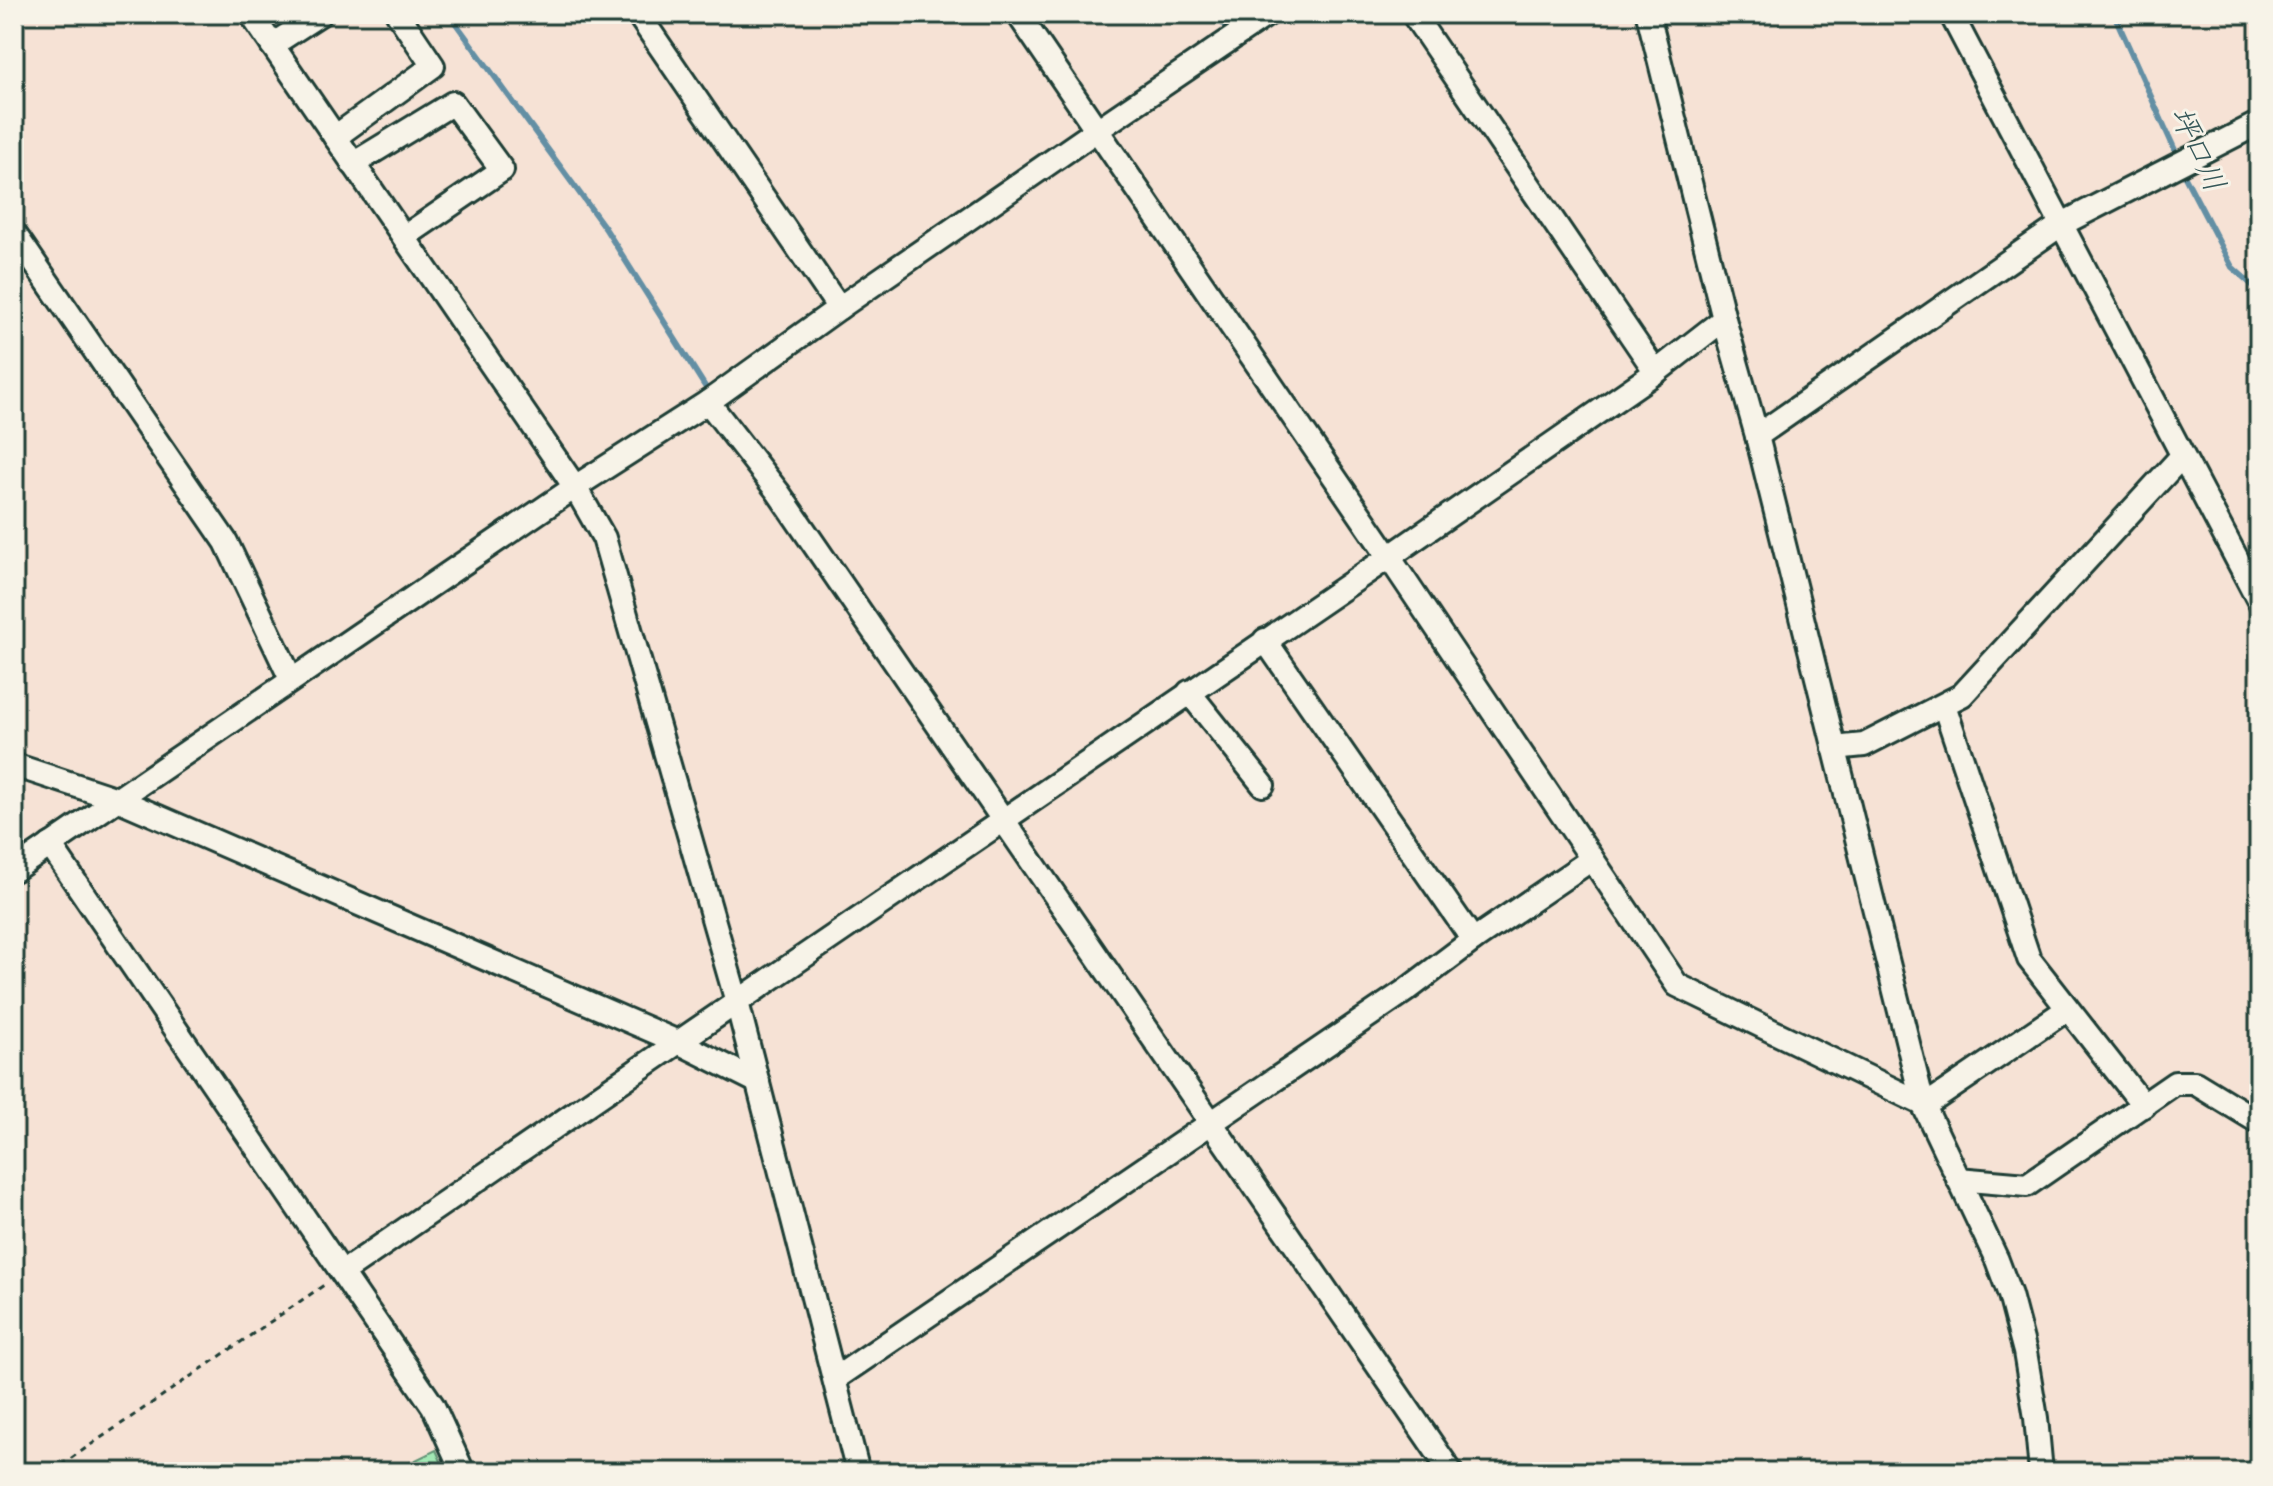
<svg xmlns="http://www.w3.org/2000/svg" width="2273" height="1486" font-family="'Comic Neue','Klee One',sans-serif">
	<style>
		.green { fill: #a2e8b4; stroke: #609274; stroke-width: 2 }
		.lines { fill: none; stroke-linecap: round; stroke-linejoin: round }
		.stream { stroke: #638fa4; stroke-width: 6 }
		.minor-casing { stroke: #1f3d34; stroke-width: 28 }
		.path { stroke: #1f3d34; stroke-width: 3; stroke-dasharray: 6 6; stroke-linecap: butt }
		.minor { stroke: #f7f3e8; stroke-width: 22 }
		.labels { text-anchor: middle; stroke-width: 6; stroke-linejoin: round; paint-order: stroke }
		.water-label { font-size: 30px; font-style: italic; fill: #365859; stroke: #f7f3e8 }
	</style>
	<rect width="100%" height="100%" fill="#f6e2d5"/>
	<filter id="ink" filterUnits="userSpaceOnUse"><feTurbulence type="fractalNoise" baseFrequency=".0125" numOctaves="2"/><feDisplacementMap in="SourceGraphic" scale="16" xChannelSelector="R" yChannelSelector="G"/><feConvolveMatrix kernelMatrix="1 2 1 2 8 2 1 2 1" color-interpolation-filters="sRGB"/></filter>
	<g filter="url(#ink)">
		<path class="green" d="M436 1450 446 1472H391Z"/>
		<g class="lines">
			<g class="stream">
				<path d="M449 14 605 228 706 388"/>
				<path d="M1217 14 1227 29"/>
				<path d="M2114 14 2178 157 2183 173 2232 267 2259 291"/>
			</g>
			<g class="minor-casing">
				<g id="minor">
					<path d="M251 14 575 487 604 538 737 1002 343 1272"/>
					<path d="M638 14 839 308"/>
					<path d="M1413 14 1656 372"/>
					<path d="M1648 14 1724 319 1656 372 1389 557 1677 985 1923 1104 1935 1099 2066 1010"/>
					<path d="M1951 14 2259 601"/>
					<path d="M272 45 320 14"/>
					<path d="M335 137 433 66 398 14"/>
					<path d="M353 164 453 103 502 170 404 237"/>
					<path d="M14 233 226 542 291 679"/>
					<path d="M1724 319 1757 436 1923 1104 1997 1260 2010 1295 2025 1352 2036 1418 2041 1472"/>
					<path d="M708 402 778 492 1451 1472"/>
					<path d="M1757 436 2062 224 2259 123"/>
					<path d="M1265 640 1473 940"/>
					<path d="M1189 692 1263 785"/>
					<path d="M1944 705 2029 959 2144 1106"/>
					<path d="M1834 748 1864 745 1962 695 2182 456"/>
					<path d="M14 765 117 799 678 1042 758 1082"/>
					<path d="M50 845 433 1406 463 1472"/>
					<path d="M14 870 575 487 708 402 839 308 1097 130 1018 14"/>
					<path d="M1958 1179 2027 1185 2175 1083H2195L2259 1122"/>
					<path d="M836 1378 1408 989 1473 940 1592 859"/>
					<path d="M858 1472 737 1002 1389 557 1097 130 1268 14"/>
				</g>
			</g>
			<path class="path" d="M51 1472 327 1283"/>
			<use href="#minor" class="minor"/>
		</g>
	</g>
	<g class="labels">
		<g class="water-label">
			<text transform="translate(2198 149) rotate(65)" y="10">坪口川</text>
		</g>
	</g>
	<rect width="2273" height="1486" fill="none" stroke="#f7f3e8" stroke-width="48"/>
	<rect x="24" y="24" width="2225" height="1438" fill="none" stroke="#1f3d34" stroke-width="3" filter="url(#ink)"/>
</svg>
